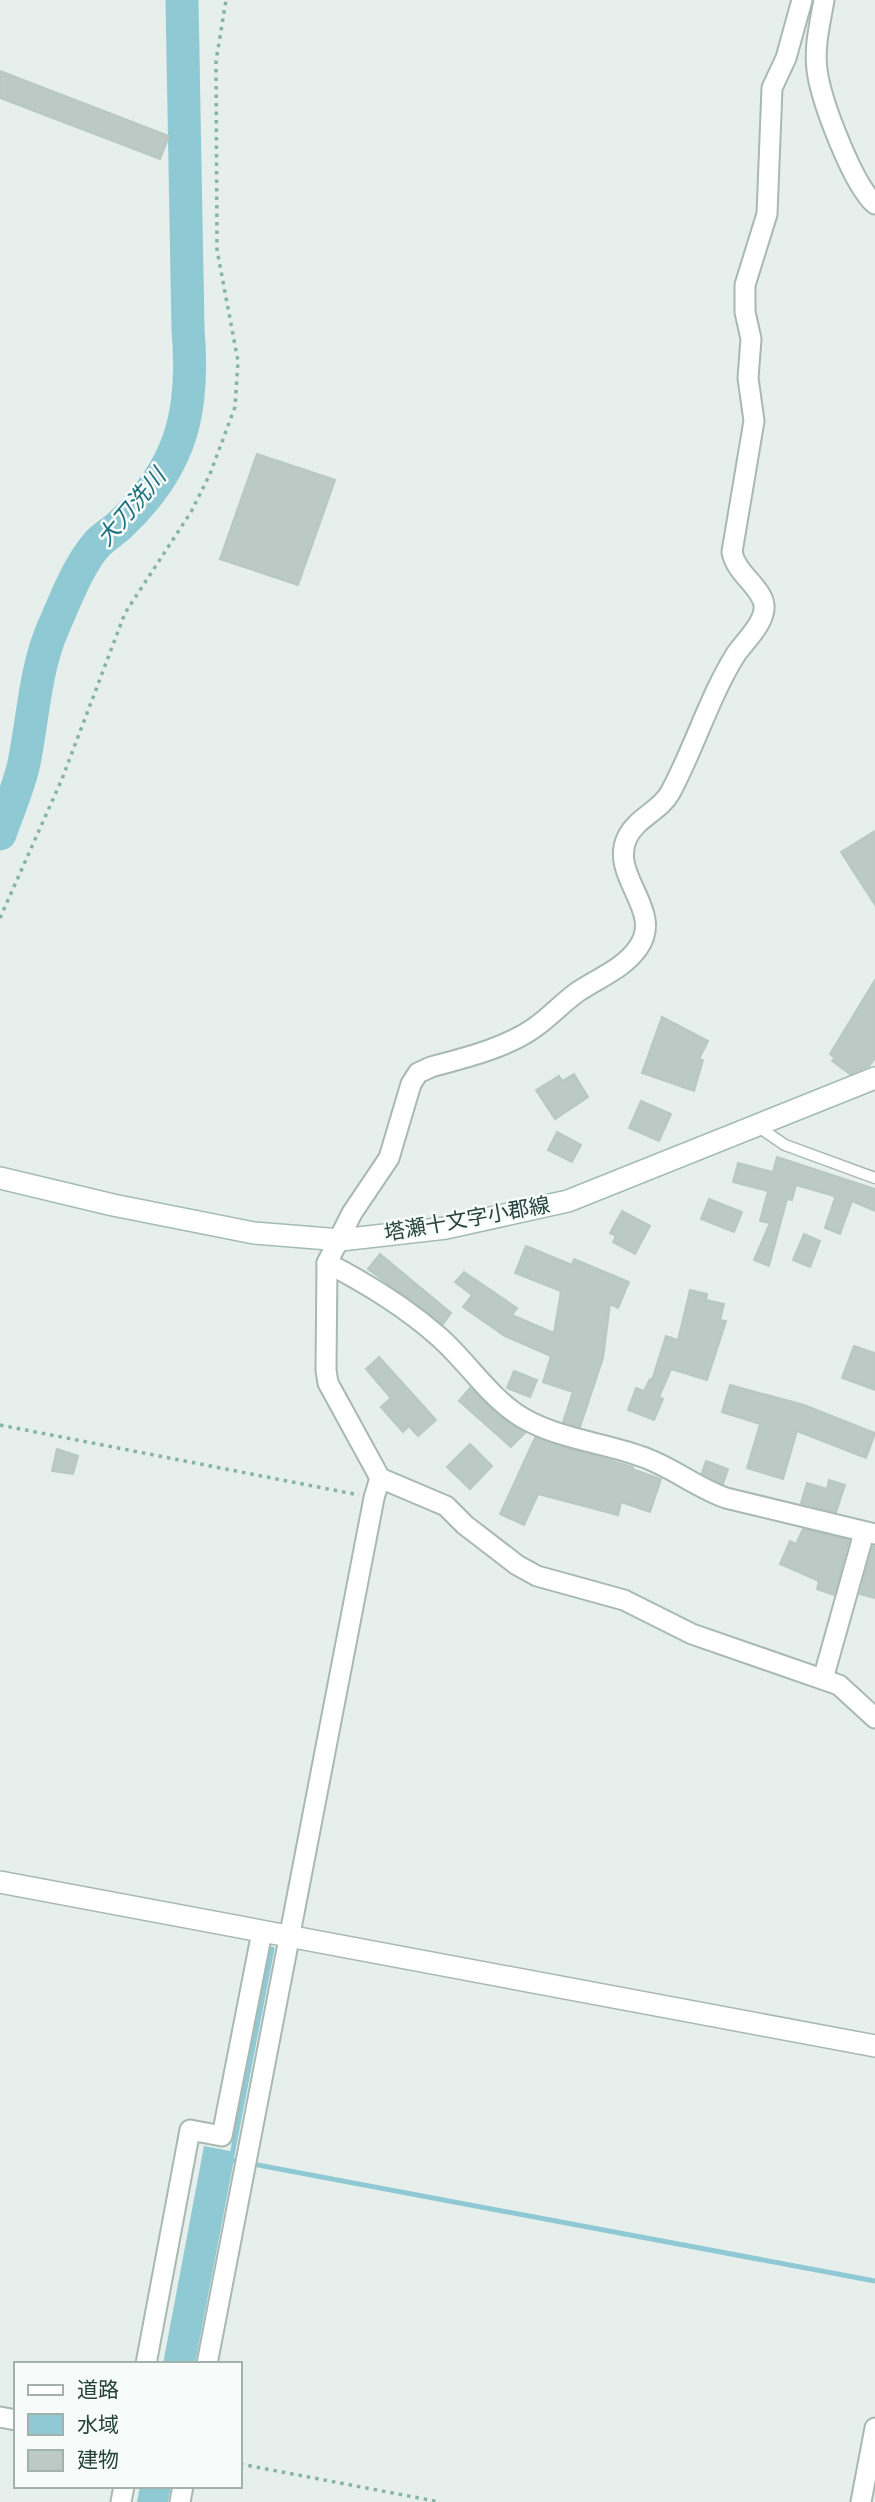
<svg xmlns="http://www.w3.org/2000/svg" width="875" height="2502" font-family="'Open Sans','Noto Sans JP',sans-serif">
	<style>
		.water { fill: #8ec9d4 }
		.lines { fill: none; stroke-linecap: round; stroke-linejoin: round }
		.stream { stroke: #8ec9d4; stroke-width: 5 }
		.river { stroke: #8ec9d4; stroke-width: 33 }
		.building { fill: #bbcac4; stroke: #b8c9c2; stroke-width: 2 }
		.service-casing { stroke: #a8b8b2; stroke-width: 13 }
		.minor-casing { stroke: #a8b8b2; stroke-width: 23 }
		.tertiary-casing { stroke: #a8b8b2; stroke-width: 24 }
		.secondary-casing { stroke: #a4bbb3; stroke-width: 24 }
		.path { stroke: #86b3a5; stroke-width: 3.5; stroke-dasharray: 3.5 5; stroke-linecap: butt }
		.service { stroke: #fff; stroke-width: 10 }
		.minor { stroke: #fff; stroke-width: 19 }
		.tertiary { stroke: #fff; stroke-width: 21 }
		.secondary { stroke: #fff; stroke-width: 21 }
		.labels { text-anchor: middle; stroke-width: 5; stroke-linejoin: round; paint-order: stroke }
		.street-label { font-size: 21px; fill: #24423a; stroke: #f7fbf9 }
		.water-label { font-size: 23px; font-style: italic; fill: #1c6f80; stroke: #f7fbf9 }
	</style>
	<rect width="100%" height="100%" fill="#e6efeb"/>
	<g class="water">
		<path d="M204 2146 235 2152 232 2170 195 2364H163Z"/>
		<path d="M140 2486H171L168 2502H137Z"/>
	</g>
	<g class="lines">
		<g class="stream">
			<path d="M232 2155 272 1949"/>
			<path d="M231 2160 875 2281"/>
		</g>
		<path class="river" d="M0 834C8 811 19 787 24 763 33 719 35 669 53 628 65 601 78 565 98 543 104 537 112 532 119 526 182 467 195 412 188 329L182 0"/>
	</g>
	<g class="building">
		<path d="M0 71 169 136 160 159 0 98Z"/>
		<path d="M257 454 335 480 298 585 220 559Z"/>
		<path d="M875 831V905L841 852Z"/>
		<path d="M875 980V1058L869 1066 850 1074 832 1061 835 1058 830 1054Z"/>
		<path d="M662 1017 708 1041 699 1059 703 1060 694 1091 642 1073Z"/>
		<path d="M574 1074 588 1097 555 1119 536 1090 559 1076 562 1081Z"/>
		<path d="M641 1101 671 1114 659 1141 629 1128Z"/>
		<path d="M557 1132 581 1145 572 1162 548 1150Z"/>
		<path d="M777 1157 875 1189V1211L852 1201 840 1234 825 1228 835 1198 834 1196 796 1185 792 1200 787 1199 769 1266 754 1260 770 1223 760 1221 768 1191 733 1182 738 1163 773 1172Z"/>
		<path d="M709 1199 742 1212 734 1232 701 1219Z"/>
		<path d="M622 1211 650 1226 635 1254 613 1242 616 1236 610 1233Z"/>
		<path d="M804 1234 820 1241 810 1267 793 1260Z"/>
		<path d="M526 1246 572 1265 574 1259 629 1282 618 1308 610 1304 603 1358 580 1427 563 1422 573 1392 543 1382 551 1356 505 1336 463 1307 472 1295 455 1282 464 1272 517 1308 512 1315 554 1333 561 1291 515 1273Z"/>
		<path d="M380 1254 451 1313 443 1324 368 1269Z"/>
		<path d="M690 1290 707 1294 706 1300 724 1304 720 1320 726 1321 707 1380 671 1369 659 1397 663 1399 654 1420 628 1410 636 1388 644 1391 650 1379 652 1380 666 1336 678 1340Z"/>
		<path d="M854 1346 875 1353V1390L842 1378Z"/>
		<path d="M379 1357 436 1420 418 1436 409 1426 403 1432 381 1407 391 1398 366 1369Z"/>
		<path d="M514 1371 537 1380 530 1397 507 1388Z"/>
		<path d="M730 1385 804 1405 875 1433 866 1458 797 1431 783 1479 747 1468 760 1424 722 1412Z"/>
		<path d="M470 1388 503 1419 525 1433 511 1447 459 1401Z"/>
		<path d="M535 1438 633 1467 632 1469 661 1479 650 1512 621 1502 618 1515 538 1494 524 1525 500 1514Z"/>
		<path d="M470 1444 492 1466 470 1489 447 1467Z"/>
		<path d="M57 1449 78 1456 73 1474 52 1471Z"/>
		<path d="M706 1461 728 1469 723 1484 702 1473Z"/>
		<path d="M829 1480 845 1485 836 1512 801 1503 807 1483 827 1489Z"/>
		<path d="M803 1529 849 1540 834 1595 817 1589 819 1581 780 1564 790 1541 796 1544Z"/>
		<path d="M873 1546 875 1547V1598L860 1594Z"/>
	</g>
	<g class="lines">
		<g class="service-casing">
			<path id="service" d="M757 1126 785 1145 875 1178"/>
		</g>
		<g class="minor-casing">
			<g id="minor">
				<path d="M802 0 786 58 772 88 767 214 745 285V312L751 339 748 378 754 421 732 552C736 574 762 587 764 605 766 622 745 641 736 654 709 697 694 749 670 793 660 811 636 818 627 838 609 876 665 911 638 948 623 969 600 977 579 991 563 1002 550 1017 534 1028 506 1048 464 1058 431 1067L418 1073 411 1084 389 1158 352 1213 327 1263 326 1370 328 1383 380 1478 446 1506 465 1525 517 1565 537 1576 624 1600 692 1634 839 1685 875 1718"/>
				<path d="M824 0C820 24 814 46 817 70 821 101 853 185 875 204"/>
				<path d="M327 1263C366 1283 405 1307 438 1336 467 1361 490 1399 523 1418 557 1438 603 1443 640 1456 671 1466 695 1487 726 1498L875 1534"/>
				<path d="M823 1679 864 1533"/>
				<path d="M146 2364 190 2130 222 2136 262 1932"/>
				<path d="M207 2364 374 1498 380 1478"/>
				<path d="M0 2417 16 2420"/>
				<path d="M121 2502 124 2486"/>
				<path d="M180 2502 183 2486"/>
				<path d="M861 2502 875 2428"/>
			</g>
		</g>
		<g class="tertiary-casing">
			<path id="tertiary" d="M0 1882 875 2046"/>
		</g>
		<g class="secondary-casing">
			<path id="secondary" d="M0 1178 113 1205 254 1233 341 1240 446 1228 568 1201 875 1078"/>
		</g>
		<g class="path">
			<path d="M0 918 62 779 125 613 191 512 210 474 235 407 238 361 217 250 216 61 226 0"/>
			<path d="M0 1425 359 1495"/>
			<path d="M240 2464 440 2502"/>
		</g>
		<use href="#service" class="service"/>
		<use href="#minor" class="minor"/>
		<use href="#tertiary" class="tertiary"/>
		<use href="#secondary" class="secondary"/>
	</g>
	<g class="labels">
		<g class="street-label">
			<text transform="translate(467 1219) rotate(-10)" y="7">塔瀬十文字小郡線</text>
		</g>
		<g class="water-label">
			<text transform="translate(131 507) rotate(-50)" y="8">大刀洗川</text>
		</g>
	</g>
	<rect x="14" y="2362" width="228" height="126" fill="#f7fbf9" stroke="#a3b1ad" stroke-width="2"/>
	<rect x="28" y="2385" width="35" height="10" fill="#ffffff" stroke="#a3b1ad" stroke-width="2"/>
	<text x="77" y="2397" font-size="21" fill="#24423a">道路</text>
	<rect x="28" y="2414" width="35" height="21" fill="#8ec9d4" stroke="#a3b1ad" stroke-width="2"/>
	<text x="77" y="2432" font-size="21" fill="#24423a">水域</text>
	<rect x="28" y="2450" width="35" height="21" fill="#bbcac4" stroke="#a3b1ad" stroke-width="2"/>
	<text x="77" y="2467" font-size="21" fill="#24423a">建物</text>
</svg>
